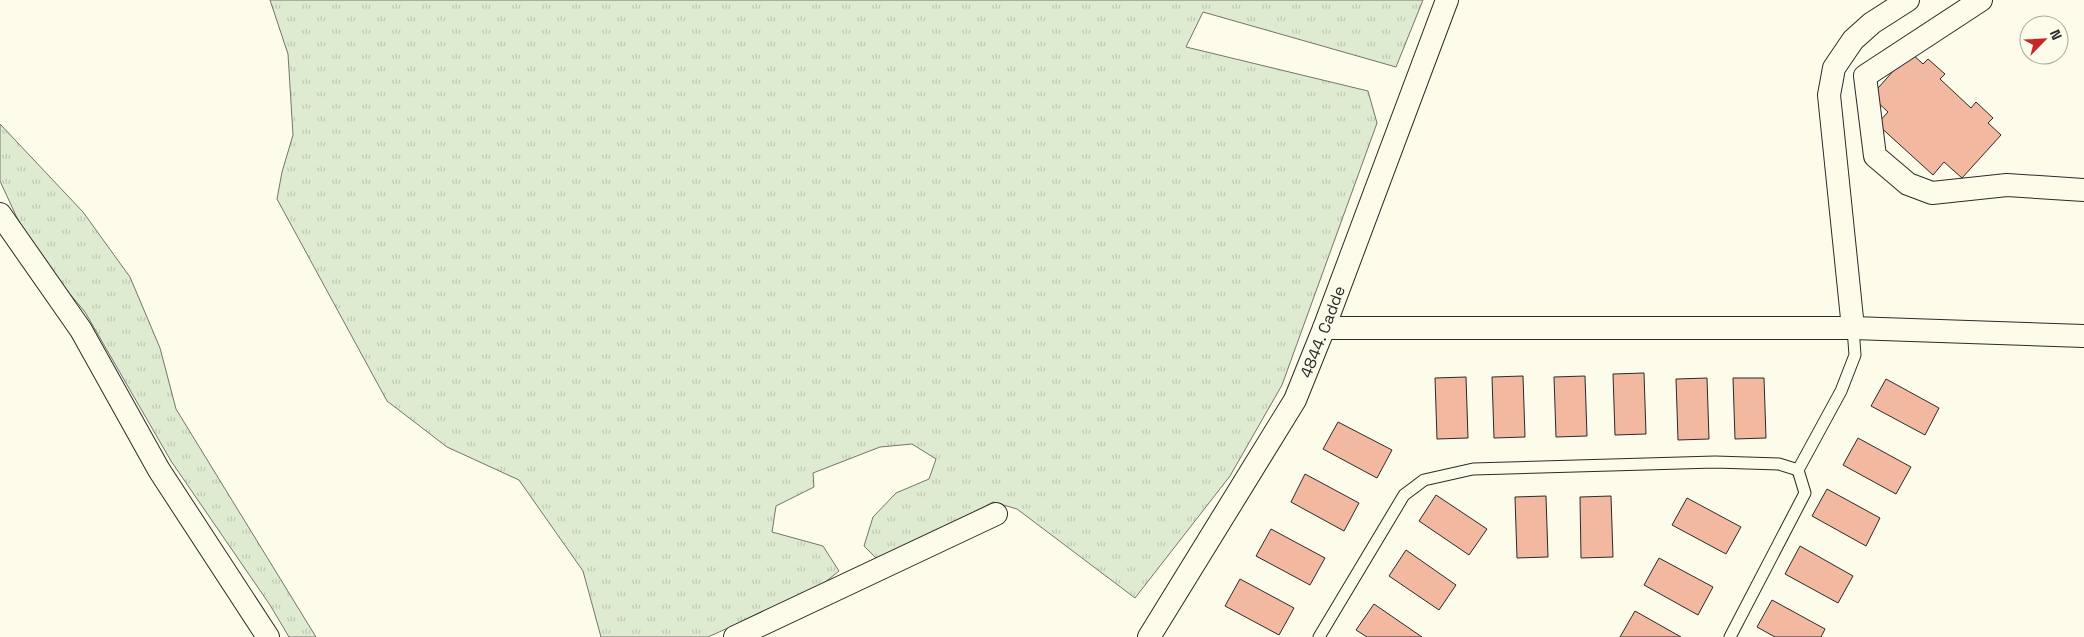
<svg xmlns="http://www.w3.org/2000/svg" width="2084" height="637" font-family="'Space Grotesk',sans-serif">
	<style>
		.grass { fill: url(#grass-tufts); stroke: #74746e }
		.building { fill: #f2b8a0; stroke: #2b2b2b }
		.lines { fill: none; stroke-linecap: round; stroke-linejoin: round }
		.lane-casing { stroke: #2b2b2b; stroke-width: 13 }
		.street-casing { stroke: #2b2b2b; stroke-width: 24 }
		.lane { stroke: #fdfbea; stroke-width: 11 }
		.street { stroke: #fdfbea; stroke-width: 22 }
		.labels { text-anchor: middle; stroke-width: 4; stroke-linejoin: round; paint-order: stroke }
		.street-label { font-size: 16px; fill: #2b2b2b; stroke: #fdfbea }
	</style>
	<defs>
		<pattern id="grass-tufts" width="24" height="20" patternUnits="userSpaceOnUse" patternTransform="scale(1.25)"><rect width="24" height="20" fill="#deebd1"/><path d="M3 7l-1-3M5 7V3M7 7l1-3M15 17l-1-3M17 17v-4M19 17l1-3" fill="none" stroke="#bfcab4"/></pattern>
	</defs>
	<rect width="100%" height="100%" fill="#fdfbea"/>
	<g class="grass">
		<path d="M270 0H1423L1396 67 1203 12 1186 47 1368 91 1377 123 1282 385 1230 476 1135 598 1017 509 993 502 880 562 864 546 873 517 896 493 929 479 936 459 912 444 880 447 813 473 814 487 776 506 772 532 823 546 839 571 819 587 708 637H601L583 571 519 480 447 447 387 401 277 199 282 172 293 135 288 54Z"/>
		<path d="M0 124 83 212 130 277 160 348 176 409 316 637H289L270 605 171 461 85 312 54 275 18 220 0 181Z"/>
	</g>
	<g class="building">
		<path d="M1910 52 1923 64 1928 59 1945 74 1940 79 1971 108 1976 102 1993 118 1988 123 2001 135 1962 178 1944 162 1933 175 1877 124 1888 112 1871 96Z"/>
		<path d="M1644 373 1646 434 1615 435 1613 374Z"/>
		<path d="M1523 376 1525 437 1494 438 1492 377Z"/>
		<path d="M1585 376 1587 436 1556 437 1554 377Z"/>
		<path d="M1466 377 1468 438 1437 439 1435 378Z"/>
		<path d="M1707 378 1709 439 1678 440 1676 379Z"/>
		<path d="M1733 378H1764L1766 438 1735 439Z"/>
		<path d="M1886 379 1939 408 1925 435 1871 406Z"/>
		<path d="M1338 422 1392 450 1377 478 1323 449Z"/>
		<path d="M1858 438 1911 467 1896 494 1843 465Z"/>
		<path d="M1305 474 1359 503 1344 531 1291 502Z"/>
		<path d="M1827 489 1880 518 1866 546 1812 516Z"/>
		<path d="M1436 495 1487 529 1469 555 1419 521Z"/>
		<path d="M1546 496 1548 557 1517 558 1515 497Z"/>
		<path d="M1611 496 1613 557 1581 558 1580 497Z"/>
		<path d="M1687 498 1741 527 1726 554 1672 525Z"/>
		<path d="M1271 529 1325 558 1310 585 1256 556Z"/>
		<path d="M1800 546 1853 576 1838 603 1785 574Z"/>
		<path d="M1406 550 1456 585 1439 610 1389 576Z"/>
		<path d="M1659 558 1713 587 1698 615 1644 585Z"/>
		<path d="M1240 579 1294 608 1279 635 1225 606Z"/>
		<path d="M1772 600 1825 629 1821 637H1775L1757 627Z"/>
		<path d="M1374 604 1422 637H1367L1356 630Z"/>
		<path d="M1635 611 1681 637H1620Z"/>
	</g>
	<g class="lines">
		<g class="lane-casing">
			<g id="lane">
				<path d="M1319 637 1404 495 1424 480 1473 469 1715 462 1779 464 1798 470"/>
				<path d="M1730 637 1805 493 1798 470 1841 391 1855 355 1853 328"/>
			</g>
		</g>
		<g class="street-casing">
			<g id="street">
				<path d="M1981 0 1865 76 1875 156 1908 184 1932 193 2007 185 2084 190"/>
				<path d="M0 214 81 330 159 470 268 637"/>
				<path d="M1324 328H1853L2084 336"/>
				<path d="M1853 328 1829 95 1834 68 1853 40 1872 23 1908 0"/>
				<path d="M735 637 996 514"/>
				<path id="s1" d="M1149 637 1295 400 1324 328 1447 0"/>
			</g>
		</g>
		<use href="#lane" class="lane"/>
		<use href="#street" class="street"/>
	</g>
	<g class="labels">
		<g class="street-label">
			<text dy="6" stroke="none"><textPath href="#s1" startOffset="352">4844. Cadde</textPath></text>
		</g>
	</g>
	<g transform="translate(2044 40) rotate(66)"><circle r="24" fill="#fdfbea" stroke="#a9a89e"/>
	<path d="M0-4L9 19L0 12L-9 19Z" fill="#c62828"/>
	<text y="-8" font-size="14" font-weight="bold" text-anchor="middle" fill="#2b2b2b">N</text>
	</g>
</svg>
